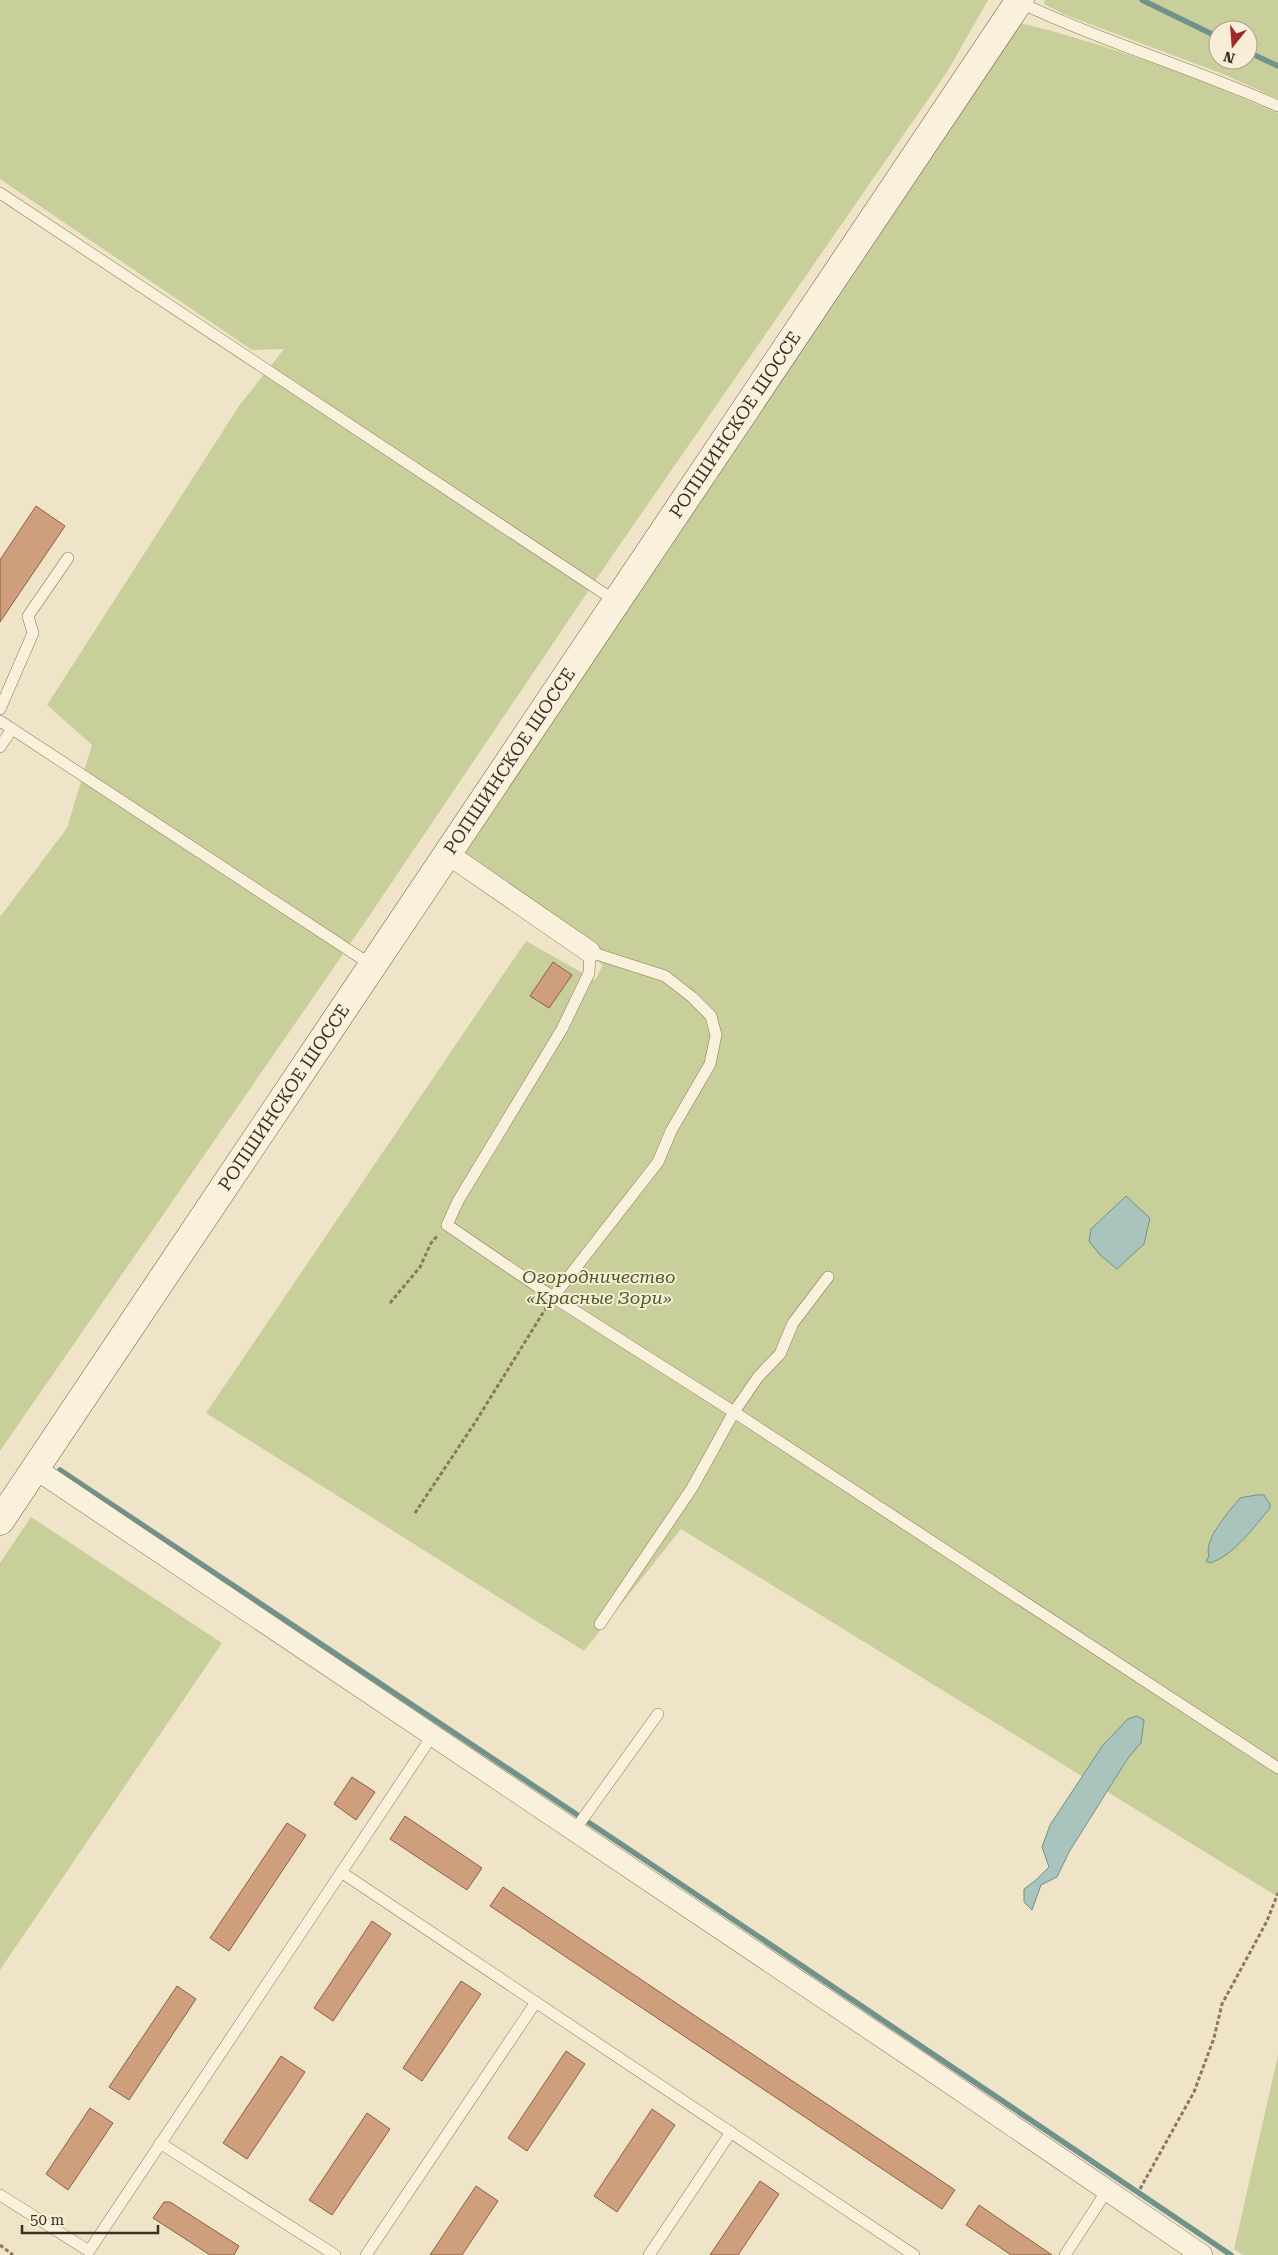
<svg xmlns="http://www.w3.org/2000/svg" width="1278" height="2255" font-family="'Roboto Serif',serif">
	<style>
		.green { fill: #c9cf9b; fill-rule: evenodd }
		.water { fill: #a9c4bc; stroke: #6f938a }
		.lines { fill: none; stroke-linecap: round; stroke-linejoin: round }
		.stream { stroke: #6f938a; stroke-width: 5.5 }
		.building { fill: #cf9f7d; stroke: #8d5f41 }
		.lane-casing { stroke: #8d765c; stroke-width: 12 }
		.street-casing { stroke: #8d765c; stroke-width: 22 }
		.secondary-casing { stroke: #6f573f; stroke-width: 29 }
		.path { stroke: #8d765c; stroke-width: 3; stroke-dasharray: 4 2.5; stroke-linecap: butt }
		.lane { stroke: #faf1dc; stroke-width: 11 }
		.street { stroke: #faf1dc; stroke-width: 21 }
		.secondary { stroke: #faf1dc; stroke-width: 28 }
		.labels { text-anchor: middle; stroke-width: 4; stroke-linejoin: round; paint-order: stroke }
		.street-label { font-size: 18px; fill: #3d2e20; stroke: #f7eed8 }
		.park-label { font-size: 18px; font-style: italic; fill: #4d5a26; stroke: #f7eed8 }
	</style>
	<rect width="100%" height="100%" fill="#f0e4c8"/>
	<g class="green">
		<path d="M0 0H988L947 72 612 556 359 931 0 1451V917L67 828 92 745 47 705 239 406 284 349 252 350 0 179Z"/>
		<path d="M1045 0H1278V99L1223 74 1063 14 1044 4ZM1218 30H1248V60H1218Z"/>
		<path d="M1020 23C1108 44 1195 77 1278 113V1897L681 1529 584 1651 206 1413 526 941 595 980 603 965 454 863Z"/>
		<path d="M31 1517 222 1643 0 1970V1563Z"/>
		<path d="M1278 2055V2255H1243L1234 2249Z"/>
	</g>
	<g class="water">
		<path d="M1126 1196 1150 1218 1144 1244 1117 1269 1100 1255 1089 1241 1091 1229Z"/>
		<path d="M1256 1495H1264L1270 1504V1508C1255 1526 1233 1556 1210 1563L1206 1561 1209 1556C1203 1539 1230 1511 1240 1498Z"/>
		<path d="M1137 1716 1144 1720 1141 1743 1128 1758 1069 1852 1057 1877 1041 1885 1032 1910 1024 1902V1889L1036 1880 1049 1867 1042 1847 1050 1825 1103 1745 1128 1719Z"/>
	</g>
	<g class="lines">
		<g class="stream">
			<path d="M1142 0 1218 37"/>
			<path d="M1248 52 1278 66"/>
			<path d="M60 1470 639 1856 1231 2255"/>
		</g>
	</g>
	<g class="building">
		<path d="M36 506 65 526 0 622V560Z"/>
		<path d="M553 962 572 975 549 1008 530 996Z"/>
		<path d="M352 1777 375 1792 356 1820 334 1804Z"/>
		<path d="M405 1816 482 1868 467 1890 390 1839Z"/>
		<path d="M287 1823 306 1835 229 1951 210 1938Z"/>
		<path d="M503 1887 955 2190 942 2209 490 1906Z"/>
		<path d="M372 1921 391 1934 333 2021 314 2008Z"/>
		<path d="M461 1981 481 1994 422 2081 403 2068Z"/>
		<path d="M177 1986 196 1999 129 2100 109 2087Z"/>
		<path d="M566 2051 585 2064 527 2151 508 2138Z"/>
		<path d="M281 2056 305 2072 247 2159 223 2143Z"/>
		<path d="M90 2108 113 2123 68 2190 46 2174Z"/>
		<path d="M652 2109 675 2125 617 2212 594 2196Z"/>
		<path d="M367 2113 390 2129 332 2215 309 2200Z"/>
		<path d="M760 2181 779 2194 769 2209 738 2255H710Z"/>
		<path d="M476 2186 498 2201 462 2255H430Z"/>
		<path d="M164 2202H170L239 2246 234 2255H210L153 2218Z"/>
		<path d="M979 2205 1008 2225 1052 2255H1011L995 2244 966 2225Z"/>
	</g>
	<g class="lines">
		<g class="lane-casing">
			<g id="lane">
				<path d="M1019 2C1103 42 1193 68 1278 106"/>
				<path d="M0 193 617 602"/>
				<path d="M0 709 33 633 28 616 68 558"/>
				<path d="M0 721 373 966"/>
				<path d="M0 747 12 729"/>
				<path d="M553 1297 658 1162 671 1131 710 1064 716 1035 711 1016 692 997 665 976 590 952 589 973 562 1029 458 1201 447 1225 553 1297 734 1412 1278 1768"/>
				<path d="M600 1624 692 1488 734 1412 758 1377 780 1354 793 1323 828 1277"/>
				<path d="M574 1831 658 1714"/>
				<path d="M341 1872 914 2255"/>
				<path d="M160 2143 335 2255"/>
				<path d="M0 2195 89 2251 432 1736"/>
				<path d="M366 2255 536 2002"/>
				<path d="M649 2255 731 2132"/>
				<path d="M1065 2255 1108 2189"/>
			</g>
		</g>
		<g class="street-casing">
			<g id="street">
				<path d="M448 854 590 952"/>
				<path d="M36 1469 919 2062 1202 2255"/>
			</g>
		</g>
		<g class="secondary-casing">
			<g id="secondary">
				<path id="s1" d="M0 1521 1020 0"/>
			</g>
		</g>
		<g class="path">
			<path d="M390 1303 420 1267 431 1243 438 1235"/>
			<path d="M415 1513 476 1421 546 1308"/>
			<path d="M1140 2189 1194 2092 1214 2038 1222 2004 1267 1921 1278 1893"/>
			<path d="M0 2245 13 2255"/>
		</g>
		<use href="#lane" class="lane"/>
		<use href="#street" class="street"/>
		<use href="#secondary" class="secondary"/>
	</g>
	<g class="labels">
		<g class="street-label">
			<text dy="6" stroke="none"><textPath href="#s1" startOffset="1320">РОПШИНСКОЕ ШОССЕ</textPath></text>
			<text dy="6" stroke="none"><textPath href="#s1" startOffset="915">РОПШИНСКОЕ ШОССЕ</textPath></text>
			<text dy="6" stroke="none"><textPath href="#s1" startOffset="510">РОПШИНСКОЕ ШОССЕ</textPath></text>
		</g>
		<g class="park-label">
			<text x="599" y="1283">Огородничество<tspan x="599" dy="21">«Красные Зори»</tspan></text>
		</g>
	</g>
	<g transform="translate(1233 45) rotate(197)"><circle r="24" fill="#f7eed8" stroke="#ada18e"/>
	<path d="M0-4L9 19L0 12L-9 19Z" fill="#9e2a2b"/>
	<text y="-8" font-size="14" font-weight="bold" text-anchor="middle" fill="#3d2e20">N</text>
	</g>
	<path d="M22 2225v8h136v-8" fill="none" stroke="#3d2e20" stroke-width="2.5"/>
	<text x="30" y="2225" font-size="15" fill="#3d2e20" stroke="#f7eed8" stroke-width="4" paint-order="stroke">50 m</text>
</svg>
